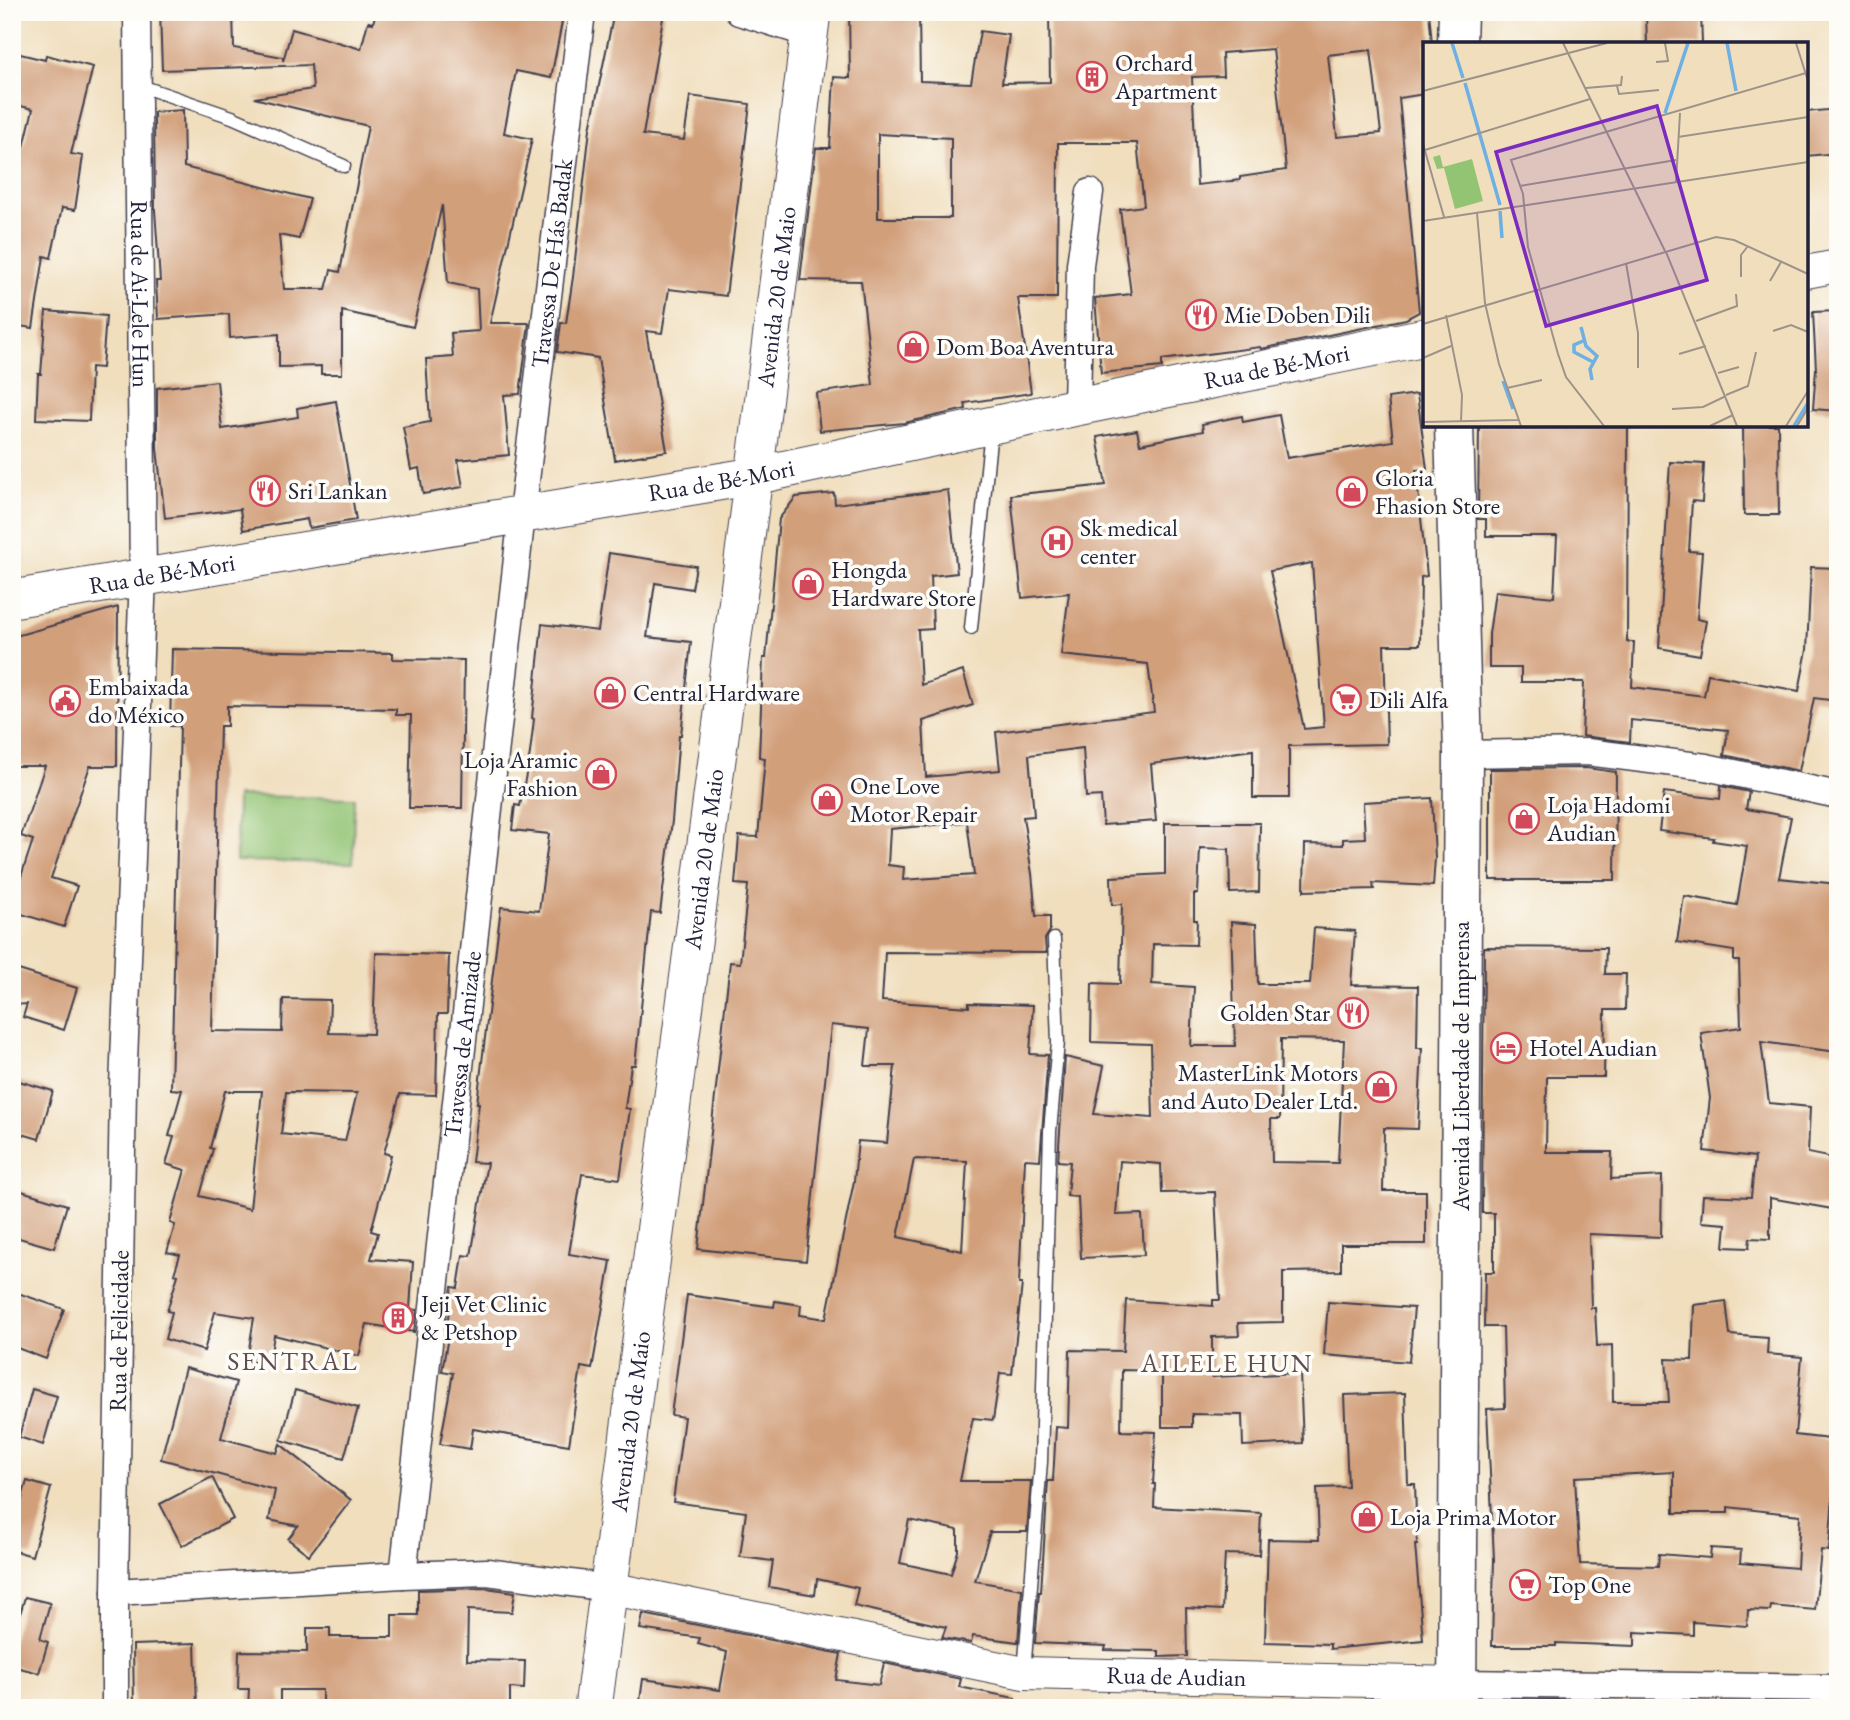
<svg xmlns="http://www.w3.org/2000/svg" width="1850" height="1720" font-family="'EB Garamond',serif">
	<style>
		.green { fill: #93c474; stroke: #5a7358; stroke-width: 2 }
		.building { fill: #d19f7a; fill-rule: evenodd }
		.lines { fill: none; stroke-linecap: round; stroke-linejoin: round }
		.service-casing { stroke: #413e4e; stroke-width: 15 }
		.minor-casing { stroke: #413e4e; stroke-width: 29 }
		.tertiary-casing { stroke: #413e4e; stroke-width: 34 }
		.secondary-casing { stroke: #413e4e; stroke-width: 39 }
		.primary-casing { stroke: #413e4e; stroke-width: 41 }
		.service { stroke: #fff; stroke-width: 12 }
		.minor { stroke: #fff; stroke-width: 26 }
		.tertiary { stroke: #fff; stroke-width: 32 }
		.secondary { stroke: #fff; stroke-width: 37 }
		.primary { stroke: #fff; stroke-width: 38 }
		.labels { text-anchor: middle; stroke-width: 7; stroke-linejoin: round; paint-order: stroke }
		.poi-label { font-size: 24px; fill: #22223b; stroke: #fdfcf7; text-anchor: start }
		.street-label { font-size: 24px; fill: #22223b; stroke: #fdfcf7 }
		.neighbourhood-label { font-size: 26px; letter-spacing: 2px; fill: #5f4e51; stroke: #fdfcf7 }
		.inset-river { fill: none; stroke: #6fb0e3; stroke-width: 3.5 }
		.inset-road { fill: none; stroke: #9e9389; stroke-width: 2 }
		.view { fill: #7b2cbf; fill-opacity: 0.15; stroke: #7b2cbf; stroke-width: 3.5 }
		.inset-edge { fill: none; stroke: #22223b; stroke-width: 3.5 }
	</style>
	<rect width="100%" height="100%" fill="#fdfcf7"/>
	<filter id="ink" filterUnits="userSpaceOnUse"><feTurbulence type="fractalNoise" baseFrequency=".0143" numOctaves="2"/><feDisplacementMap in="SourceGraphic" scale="14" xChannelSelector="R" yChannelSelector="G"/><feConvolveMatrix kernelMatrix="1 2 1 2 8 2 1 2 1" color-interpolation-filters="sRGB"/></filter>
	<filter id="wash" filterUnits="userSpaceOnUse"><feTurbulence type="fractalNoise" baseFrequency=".00686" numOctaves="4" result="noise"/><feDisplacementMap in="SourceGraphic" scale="28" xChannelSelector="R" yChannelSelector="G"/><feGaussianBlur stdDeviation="1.57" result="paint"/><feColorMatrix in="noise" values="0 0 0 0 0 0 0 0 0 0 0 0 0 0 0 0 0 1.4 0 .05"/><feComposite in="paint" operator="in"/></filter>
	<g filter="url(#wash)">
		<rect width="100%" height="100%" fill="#f0debd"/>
		<path class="green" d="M237 796 354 798 353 863 236 861Z"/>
		<g id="blocks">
			<g class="building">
				<path d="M160 12H233L234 48 283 57V61L292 29 361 49 368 22 373 23 376 12H564L551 78 516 71 504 133 532 139 490 323H529L520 394 504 395 509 455 458 460 463 487 423 494 419 468 411 470 403 427 430 422 426 359 453 357 451 333 479 331 477 289 448 283 442 205 413 327 342 311V374H321V366L279 367V334L230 338 229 314 158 319 156 281H160L155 210 154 112 183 110 184 167 310 199 299 239 279 235 284 289H326L331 270 340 272 368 126 254 98 313 89 311 65 162 70Z"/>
				<path d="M614 12H664L643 135 684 140 690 96 750 104 726 296 669 289 662 333 646 331 667 451 615 460 598 358 557 352 561 323H566L573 277 590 129Z"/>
				<path d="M849 12H919L920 81 971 83 980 31 1009 35 1002 83 1050 82 1049 12H1133V18L1192 15V12H1429L1432 43 1425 44V94L1399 98 1419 312 1406 319 1261 349 1260 347 1162 360V367L1101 373 1095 298 1131 294 1120 209 1144 206 1137 143H1058L1057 298H1018L1031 393 965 403 966 409 904 423 820 431 816 393 873 385 861 281 800 280 816 148H830L834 77 850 78ZM1273 49 1286 170 1240 177V180L1197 185 1192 77 1223 76 1222 53ZM1371 50 1381 133 1337 137 1328 55ZM878 134 951 138V218H878Z"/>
				<path d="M1646 12H1701L1702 44H1647Z"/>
				<path d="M12 52 45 60 46 55 93 67 71 154 83 156 75 210 62 208 51 258 44 256 33 328 12 325V145L24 147 33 109 12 104Z"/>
				<path d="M1838 109V153L1806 156V112Z"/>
				<path d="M46 311 106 316 102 368 91 367 89 421 36 419 38 374H41Z"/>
				<path d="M1838 311V411L1813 409 1816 369 1813 312Z"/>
				<path d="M217 381 222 429 298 417 297 408 336 401 356 520 309 528 307 519 243 530 240 509 165 518 157 449V388Z"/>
				<path d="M1417 394 1427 469 1416 470 1427 576 1421 577 1420 645H1384L1387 744 1289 746V798H1253V750L1151 764 1156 821 1103 825 1101 796 1086 797 1083 748 1029 755 1034 816 1023 817 1032 874 1036 916H1050V931L1045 939 1046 953 885 952 882 1001 969 1007V1003L1033 1005 1030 1054 1048 1055 1040 1160 1025 1159 1019 1284H1022L1012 1374 1000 1373 993 1420 973 1418 960 1481H1031L1027 1532H990L975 1581 1022 1589 1018 1642 973 1636 971 1643 942 1638 946 1627 854 1606 858 1588 817 1579 815 1595 769 1587 773 1561 740 1557 746 1512 673 1502 684 1417 671 1415 687 1295 774 1307 775 1301 801 1305 800 1315 826 1319 854 1181 858 1141 887 1143 895 1066H865L869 1029 831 1025 806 1261 698 1249 730 962 740 963 748 885 735 884 739 836 758 837 765 758 759 757 763 658H766L779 519 796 497 834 493 835 504 948 490 957 573 931 576 933 629 918 630 921 685 963 671 973 705 923 721 926 777 1000 770 996 732 1154 712 1148 664 1061 655 1069 593 1022 598 1011 495 1106 485 1097 437 1137 430 1140 444 1203 431 1202 424 1242 416 1243 422 1279 415 1287 458 1393 441 1388 398ZM1312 563 1324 727 1304 729 1270 571ZM967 822 974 875 903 880 904 867 888 865 890 829ZM914 1159 967 1161 962 1251 898 1237ZM909 1520 958 1530V1551L951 1574 900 1563Z"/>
				<path d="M1479 425H1628L1627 642H1634L1632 687 1704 696 1708 674 1799 691 1807 650 1811 567 1838 568V701L1814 698 1799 771 1724 755 1728 730 1631 720 1630 742 1582 736 1584 682H1521V668H1489V634L1495 591 1554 597 1557 536H1486V519H1478Z"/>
				<path d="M1743 425H1778L1779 515H1744Z"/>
				<path d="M1670 462 1704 464 1702 502 1692 501 1689 551 1702 552 1697 619 1706 621 1700 655 1659 648Z"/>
				<path d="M609 553 696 566 692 589 655 583 647 637 691 642 681 735H679L672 821 660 913 651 912 635 1065H631L625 1108 630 1109 620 1179 582 1174 569 1254 611 1261 592 1369 581 1367 569 1445 473 1429 470 1449 440 1444 453 1373 442 1371 448 1337H446L450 1301 452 1287 458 1288 463 1255 471 1256 487 1163 472 1162 479 1103H477L501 907 539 911 549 834 512 830 515 805 520 806 530 753 534 719 532 718 542 624 598 631Z"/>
				<path d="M118 607 117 766H90L51 878 77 886 64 927 12 911V904L33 840 21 836 45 766H12V637Z"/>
				<path d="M172 649 393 653V659L464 660 462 808H409L411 715H396V709L227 706V726H220L212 1031 282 1032 283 999 330 1000 329 1033 373 1034 376 953 449 955 447 1014H438L436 1095 400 1094 384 1153 391 1155 371 1231 378 1233 371 1259 413 1262 410 1309 417 1310 414 1332 367 1324 359 1356 274 1335 269 1365 247 1361 254 1318 215 1312 204 1351 165 1339 172 1312 167 1311 178 1275 174 1274 180 1255 167 1252 175 1225 170 1223 185 1170 166 1164 174 1137 169 1136 182 1090 171 1089 180 726H170ZM225 1091H262L250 1209 200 1196 213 1149 210 1148ZM286 1092 357 1093 345 1141 281 1134Z"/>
				<path d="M1586 768 1616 772 1615 880H1490V769Z"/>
				<path d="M1721 786 1749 792 1746 809 1791 817 1779 878 1838 884V1052L1761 1042 1769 1103 1810 1107 1808 1153 1838 1159V1210L1770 1198V1239L1750 1238 1749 1248 1724 1247 1726 1224 1701 1222 1703 1195 1751 1197 1755 1157 1704 1151 1710 1098 1701 1033 1741 1027 1739 961H1734V951L1677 942 1684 896 1737 905 1747 846 1713 841 1714 838 1659 831 1664 792 1720 799Z"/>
				<path d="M1432 798 1435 858 1433 886 1373 883 1374 889 1304 891 1305 844 1343 845V839L1365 838 1363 802Z"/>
				<path d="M1165 823H1260L1259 892 1230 893 1229 849 1200 848 1198 894H1194V920H1197L1196 945 1153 944 1152 984 1194 987 1191 1046H1235L1231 922 1256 924 1258 984H1310L1314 928 1355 931 1351 985 1418 986 1417 1048H1422L1418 1129 1384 1128 1383 1191H1426V1244H1341V1271L1283 1272V1322L1238 1323 1239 1336 1212 1337V1377L1300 1373 1303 1443 1243 1446 1242 1415 1192 1414V1427H1162V1371L1122 1370 1121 1431 1156 1432 1153 1484H1155L1154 1507 1261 1513 1259 1555 1225 1554 1222 1610 1186 1608 1187 1656 1159 1657V1651L1105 1650 1106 1646 1035 1643 1039 1592H1041L1048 1481H1053L1056 1427 1068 1428 1070 1350 1123 1351 1126 1300 1213 1306V1300H1220L1215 1192 1162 1193 1161 1164 1120 1161 1116 1215 1142 1214 1144 1255 1081 1258 1078 1197 1067 1196 1070 1162 1058 1161 1065 1057 1104 1066 1094 1114 1153 1118 1151 1044 1091 1042 1092 983 1120 984 1122 904 1112 905 1111 877 1165 874ZM1281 1039 1344 1040 1338 1163 1272 1162 1271 1119H1280Z"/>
				<path d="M1484 947 1606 948 1605 974H1626L1625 1010H1605L1604 1077H1547L1546 1152H1612L1611 1179 1662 1176 1661 1237 1589 1234 1591 1308H1595L1597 1346 1612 1345 1613 1402H1669L1666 1359 1692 1360 1694 1305 1726 1301 1730 1335 1768 1338 1767 1354 1802 1357 1795 1435 1838 1440V1493H1833L1829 1551 1821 1550 1815 1610 1771 1606 1770 1611 1748 1610 1747 1626 1693 1622V1635L1635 1632V1646L1556 1643V1646H1492L1494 1559 1487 1409 1505 1408 1503 1327H1484L1485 1272H1494V1213H1482ZM1674 1472V1513H1728V1507L1800 1515 1797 1568 1740 1563 1741 1550 1711 1548 1710 1558 1659 1554 1658 1566 1580 1564 1575 1477Z"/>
				<path d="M12 968 77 988 64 1030 23 1017 27 1004 12 1005Z"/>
				<path d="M12 1079 53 1091 39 1139 12 1131Z"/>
				<path d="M12 1188 67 1205 54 1248 12 1236Z"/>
				<path d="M12 1291 64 1309 46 1359 12 1346Z"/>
				<path d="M1328 1302 1414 1308 1409 1362 1324 1355Z"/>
				<path d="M185 1368 236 1382 221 1438 277 1453 280 1444 351 1500 309 1555 288 1539 298 1526 269 1520 275 1490 161 1459Z"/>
				<path d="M32 1389 57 1396 43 1445 19 1437Z"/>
				<path d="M295 1390 358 1408 344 1458 281 1440Z"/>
				<path d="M1405 1393 1408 1484H1415L1417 1545H1415L1423 1640 1330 1649V1644L1265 1642 1268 1539 1319 1540 1317 1488 1348 1487 1344 1395Z"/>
				<path d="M212 1477 233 1519 182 1546 160 1504Z"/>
				<path d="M27 1481 51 1488 32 1556 12 1550V1532Z"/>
				<path d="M486 1588 515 1592 512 1612 468 1610 467 1660 525 1661 524 1689 510 1688V1708H322V1690H280V1708H248L249 1689H238L239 1651 307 1652V1628H330V1637H392V1615H418V1590Z"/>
				<path d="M25 1597 50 1603 40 1639 48 1642 39 1673 12 1666V1642Z"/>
				<path d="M643 1614 841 1654 836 1680 879 1685 884 1663 961 1679 959 1687 1015 1698 1014 1708H639L643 1679 720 1690 727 1652 698 1644 700 1638 640 1629Z"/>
				<path d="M195 1643 197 1708H134L133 1645Z"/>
				<path d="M1479 1699 1566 1700V1708H1479Z"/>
			</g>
		</g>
	</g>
	<g filter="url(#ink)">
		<use href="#blocks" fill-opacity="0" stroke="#413e4e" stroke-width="2"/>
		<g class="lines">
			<g class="service-casing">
				<g id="service">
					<path d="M138 85 232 117 344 166"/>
					<path d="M971 628 991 430"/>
					<path d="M1024 1672 1041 1462 1050 1131 1058 1042 1054 939"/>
				</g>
			</g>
			<g class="minor-casing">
				<g id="minor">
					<path id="s1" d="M137 12 143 576 123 1087 115 1592 403 1575 487 1572 609 1588"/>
					<path d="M739 12 809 34"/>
					<path d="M1077 407 1080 265 1090 192"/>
					<path d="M1463 754 1587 752 1706 767 1838 795"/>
					<path id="s2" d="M403 1575 522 514 582 12"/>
					<path d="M1457 1683 1838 1688"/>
					<path d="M115 1708V1592"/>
				</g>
			</g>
			<g class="tertiary-casing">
				<g id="tertiary">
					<path d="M1806 272 1838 266"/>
					<path id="s3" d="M609 1588 1024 1673 1457 1683"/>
				</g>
			</g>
			<g class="secondary-casing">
				<g id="secondary">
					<path id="s4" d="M12 599 754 476 1077 407 1425 337"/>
					<path id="s5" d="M593 1708 754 476 812 12"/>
				</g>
			</g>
			<g class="primary-casing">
				<g id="primary">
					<path d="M1457 44 1458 12"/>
					<path d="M1454 425 1463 754 1457 1708"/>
				</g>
			</g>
			<use href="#service" class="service"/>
			<use href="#minor" class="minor"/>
			<use href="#tertiary" class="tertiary"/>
			<use href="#secondary" class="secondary"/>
			<use href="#primary" class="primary"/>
		</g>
	</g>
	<defs>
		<g id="building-ring" transform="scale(1.575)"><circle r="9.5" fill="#fdfcf7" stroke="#d1495b" stroke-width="1.5"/><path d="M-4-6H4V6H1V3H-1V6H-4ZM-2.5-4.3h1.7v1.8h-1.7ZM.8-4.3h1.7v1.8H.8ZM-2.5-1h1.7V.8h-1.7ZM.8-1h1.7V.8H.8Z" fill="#d1495b"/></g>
		<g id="restaurant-ring" transform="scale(1.575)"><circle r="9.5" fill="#fdfcf7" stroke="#d1495b" stroke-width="1.5"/><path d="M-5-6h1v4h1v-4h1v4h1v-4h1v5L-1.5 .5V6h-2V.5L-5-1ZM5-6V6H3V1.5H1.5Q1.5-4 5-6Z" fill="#d1495b"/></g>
		<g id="shop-ring" transform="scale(1.575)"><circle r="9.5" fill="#fdfcf7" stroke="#d1495b" stroke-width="1.5"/><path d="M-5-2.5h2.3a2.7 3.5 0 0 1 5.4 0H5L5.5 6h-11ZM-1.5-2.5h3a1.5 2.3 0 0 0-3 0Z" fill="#d1495b"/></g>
		<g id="hospital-ring" transform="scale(1.575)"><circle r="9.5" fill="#fdfcf7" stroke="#d1495b" stroke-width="1.5"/><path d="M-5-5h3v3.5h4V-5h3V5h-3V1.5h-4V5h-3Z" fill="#d1495b"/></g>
		<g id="supermarket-ring" transform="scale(1.575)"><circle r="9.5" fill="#fdfcf7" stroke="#d1495b" stroke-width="1.5"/><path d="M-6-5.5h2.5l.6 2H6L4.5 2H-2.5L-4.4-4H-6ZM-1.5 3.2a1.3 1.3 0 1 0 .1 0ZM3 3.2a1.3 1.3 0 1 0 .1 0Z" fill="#d1495b"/></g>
		<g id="civic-ring" transform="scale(1.575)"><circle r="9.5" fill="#fdfcf7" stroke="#d1495b" stroke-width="1.5"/><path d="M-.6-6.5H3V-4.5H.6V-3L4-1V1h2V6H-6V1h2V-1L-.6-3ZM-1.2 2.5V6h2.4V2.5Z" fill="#d1495b"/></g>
		<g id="hotel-ring" transform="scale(1.575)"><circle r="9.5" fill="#fdfcf7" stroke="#d1495b" stroke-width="1.5"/><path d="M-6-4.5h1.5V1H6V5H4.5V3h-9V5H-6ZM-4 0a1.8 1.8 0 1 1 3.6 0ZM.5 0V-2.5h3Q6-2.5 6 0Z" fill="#d1495b"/></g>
	</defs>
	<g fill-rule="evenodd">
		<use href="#building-ring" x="1092" y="77"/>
		<use href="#restaurant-ring" x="1201" y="315"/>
		<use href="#shop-ring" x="913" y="347"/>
		<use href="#restaurant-ring" x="265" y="491"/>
		<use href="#shop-ring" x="1352" y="492"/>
		<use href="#hospital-ring" x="1057" y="542"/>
		<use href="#shop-ring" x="808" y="584"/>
		<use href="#shop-ring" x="610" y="693"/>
		<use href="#supermarket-ring" x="1346" y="700"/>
		<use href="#civic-ring" x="65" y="701"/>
		<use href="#shop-ring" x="601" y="774"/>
		<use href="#shop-ring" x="827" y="800"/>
		<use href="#shop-ring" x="1524" y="819"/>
		<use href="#restaurant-ring" x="1353" y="1013"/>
		<use href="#hotel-ring" x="1506" y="1048"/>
		<use href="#shop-ring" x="1381" y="1087"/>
		<use href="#building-ring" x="398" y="1318"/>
		<use href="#shop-ring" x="1367" y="1517"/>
		<use href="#supermarket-ring" x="1525" y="1585"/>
	</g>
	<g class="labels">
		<g class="poi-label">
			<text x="1115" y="71">Orchard<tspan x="1115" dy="28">Apartment</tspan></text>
			<text x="1224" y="323">Mie Doben Dili</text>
			<text x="936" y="355">Dom Boa Aventura</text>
			<text x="1375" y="486">Gloria<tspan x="1375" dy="28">Fhasion Store</tspan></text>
			<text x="288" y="499">Sri Lankan</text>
			<text x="1080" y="536">Sk medical<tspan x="1080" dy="28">center</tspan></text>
			<text x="831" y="578">Hongda<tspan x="831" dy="28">Hardware Store</tspan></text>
			<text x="88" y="695">Embaixada<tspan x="88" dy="28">do México</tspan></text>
			<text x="633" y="701">Central Hardware</text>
			<text x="1369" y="708">Dili Alfa</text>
			<text x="578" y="768" text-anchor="end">Loja Aramic<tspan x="578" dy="28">Fashion</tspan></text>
			<text x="850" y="794">One Love<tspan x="850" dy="28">Motor Repair</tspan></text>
			<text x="1547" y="813">Loja Hadomi<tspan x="1547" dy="28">Audian</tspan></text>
			<text x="1330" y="1021" text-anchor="end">Golden Star</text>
			<text x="1529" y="1056">Hotel Audian</text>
			<text x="1358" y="1081" text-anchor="end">MasterLink Motors<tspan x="1358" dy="28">and Auto Dealer Ltd.</tspan></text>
			<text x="421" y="1312">Jeji Vet Clinic<tspan x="421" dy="28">&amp; Petshop</tspan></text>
			<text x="1390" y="1525">Loja Prima Motor</text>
			<text x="1548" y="1593">Top One</text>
		</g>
		<g class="street-label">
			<text dy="8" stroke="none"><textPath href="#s2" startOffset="1320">Travessa De Hás Badak</textPath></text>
			<text dy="8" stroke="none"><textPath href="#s1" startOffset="282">Rua de Ai-Lele Hun</textPath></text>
			<text dy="8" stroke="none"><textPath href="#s5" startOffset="1423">Avenida 20 de Maio</textPath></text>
			<text dy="8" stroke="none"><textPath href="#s4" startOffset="1286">Rua de Bé-Mori</textPath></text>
			<text dy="8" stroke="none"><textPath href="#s4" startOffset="719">Rua de Bé-Mori</textPath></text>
			<text dy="8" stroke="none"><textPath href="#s4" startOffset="152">Rua de Bé-Mori</textPath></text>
			<text dy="8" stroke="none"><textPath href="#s5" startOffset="856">Avenida 20 de Maio</textPath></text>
			<text dy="8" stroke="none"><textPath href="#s2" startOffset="534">Travessa de Amizade</textPath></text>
			<text transform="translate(1461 1066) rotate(-90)" y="8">Avenida Liberdade de Imprensa</text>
			<text transform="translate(119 1331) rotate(-89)" y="8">Rua de Felicidade</text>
			<text dy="8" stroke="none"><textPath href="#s5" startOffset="289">Avenida 20 de Maio</textPath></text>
			<text dy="8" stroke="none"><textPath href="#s3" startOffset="576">Rua de Audian</textPath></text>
		</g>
		<g class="neighbourhood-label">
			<text x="293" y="1370">SENTRAL</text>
			<text x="1227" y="1372">AILELE HUN</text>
		</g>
	</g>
	<g transform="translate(1423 42)">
		<rect width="385" height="385" fill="#f0debd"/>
		<path d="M17 113 20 125 49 117 60 159 32 167 21 126 14 127 10 115Z" fill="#93c474"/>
		<path class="inset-river" d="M29 1 40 36M304 1 313 49M42 41 77 163M242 71 265 1M77 169 79 196M158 285 163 304 174 314 167 327 169 338M160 299 151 303V310L170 320M80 339 90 367M371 384 385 361"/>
		<path class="inset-road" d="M140 1 242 209M373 1 385 39M233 20 245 19 242 1M194 44 196 52 236 48M163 46 198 43 199 34M0 49 184 1M255 95 385 75M0 102 21 175M2 108 167 57M253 140 257 71M97 144 253 118M54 171 62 261 76 322 98 384M0 179 385 120M243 210 314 384M203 221 215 291V326M318 235V213L325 204M347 239 358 220M23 273 39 353 38 379M273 279 314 264 313 252M0 282 293 195 311 198 385 232M350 289 368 283 385 290M256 312 283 304M0 316 28 304M295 331 316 325M84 346 119 338M303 353 325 344 333 310M249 367 280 365 303 354M0 380 95 378M181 384 143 335 135 312 105 205 100 152 88 118 383 31M287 384 310 373M363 384 385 349M374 384 385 366"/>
		<path class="view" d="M234 64 284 238 123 284 73 110Z"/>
		<rect width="385" height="385" class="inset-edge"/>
	</g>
	<rect width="1850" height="1720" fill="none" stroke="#fdfcf7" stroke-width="42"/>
</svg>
